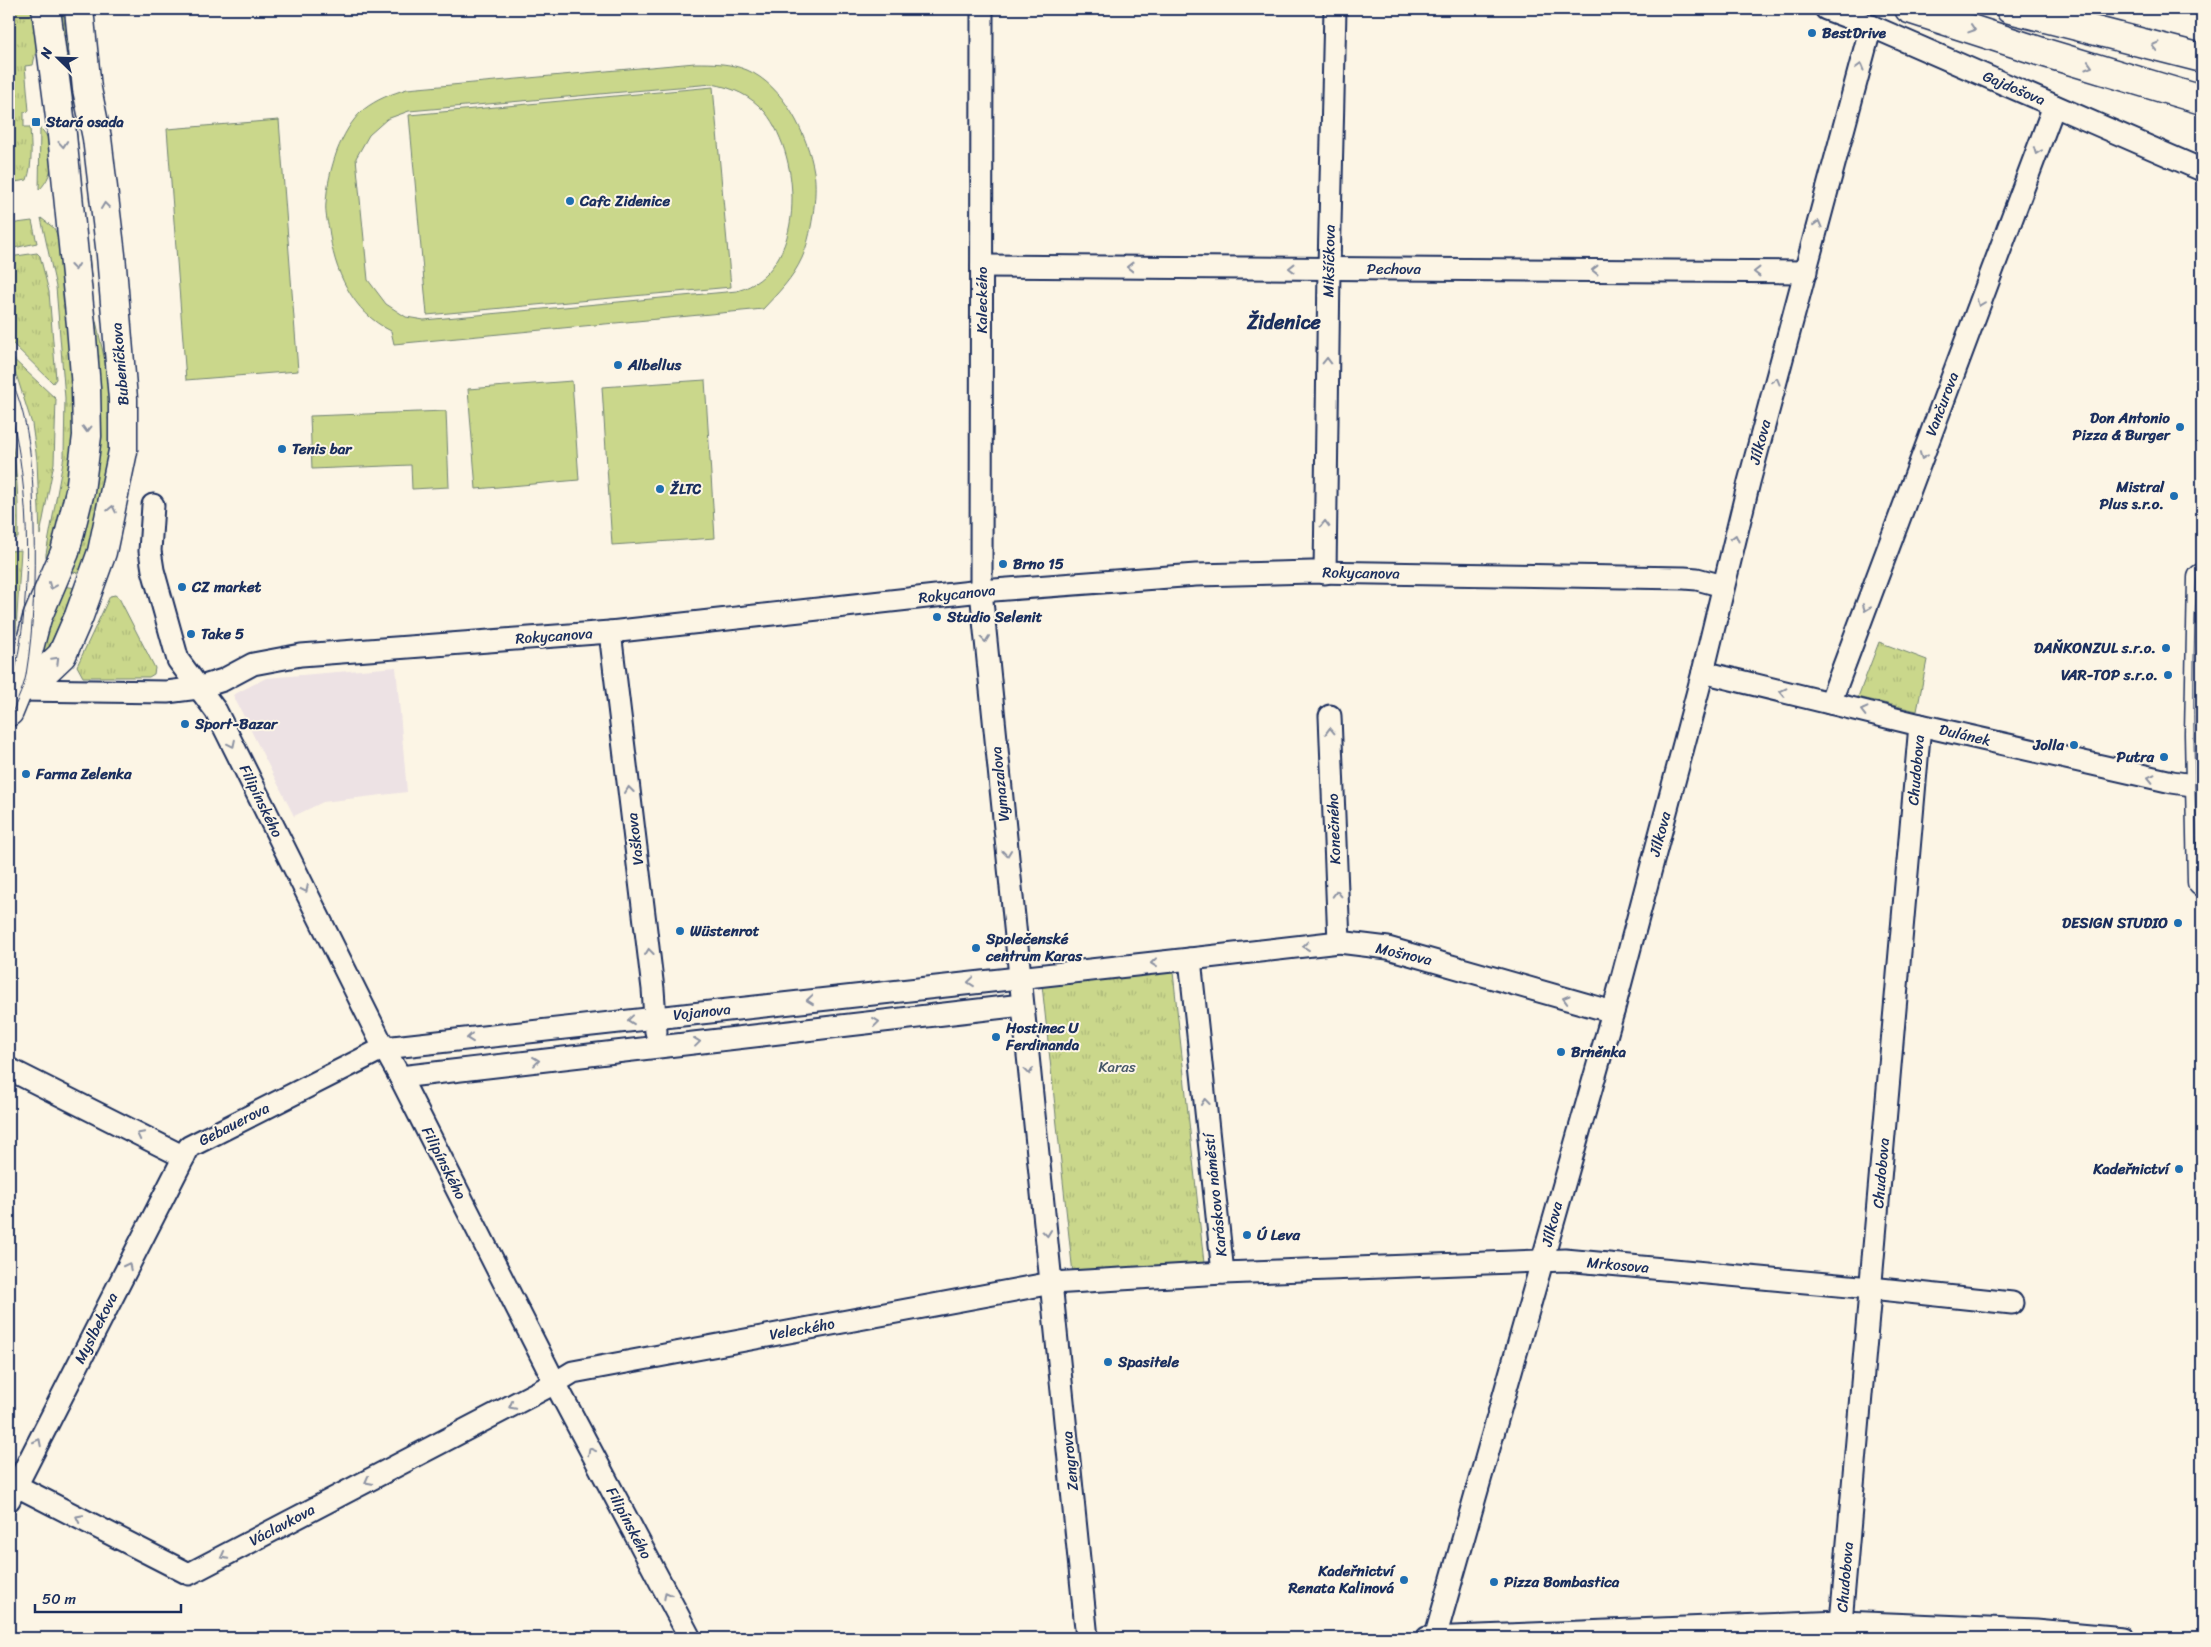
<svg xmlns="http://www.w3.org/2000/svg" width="2211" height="1647" font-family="Sriracha,sans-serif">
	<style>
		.built { fill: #ede2e4 }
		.grass { fill: url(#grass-tufts); stroke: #728374 }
		.pitch { fill: #cad78b; stroke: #728374; fill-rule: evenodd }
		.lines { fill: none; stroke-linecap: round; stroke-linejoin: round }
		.street-casing { stroke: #1b2f5e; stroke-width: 25 }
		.secondary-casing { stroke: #1b2f5e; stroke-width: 31 }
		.primary-casing { stroke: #1b2f5e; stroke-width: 31 }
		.street { stroke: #fcf5e5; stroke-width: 21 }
		.secondary { stroke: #fcf5e5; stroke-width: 28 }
		.primary { stroke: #fcf5e5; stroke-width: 28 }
		.tram { stroke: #1b2f5e; stroke-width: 1 }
		.oneway { stroke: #8c92a2 }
		.poi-dot { fill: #1f6fb2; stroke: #fcf5e5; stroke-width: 2 }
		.labels { text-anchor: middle; stroke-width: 4; stroke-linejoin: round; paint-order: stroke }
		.poi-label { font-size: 15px; font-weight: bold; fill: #1b2f5e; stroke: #fcf5e5; text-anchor: start }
		.street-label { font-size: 15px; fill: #1b2f5e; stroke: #fcf5e5 }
		.park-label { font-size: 15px; fill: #475969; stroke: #fcf5e5 }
		.district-label { font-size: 20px; font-weight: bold; fill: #1b2f5e; stroke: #fcf5e5 }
	</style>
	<defs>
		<pattern id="grass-tufts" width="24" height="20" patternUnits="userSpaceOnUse" patternTransform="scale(1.25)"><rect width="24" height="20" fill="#cad78b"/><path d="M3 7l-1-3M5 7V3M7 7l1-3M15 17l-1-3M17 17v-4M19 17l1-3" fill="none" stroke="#adb97a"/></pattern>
	</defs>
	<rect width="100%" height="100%" fill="#fcf5e5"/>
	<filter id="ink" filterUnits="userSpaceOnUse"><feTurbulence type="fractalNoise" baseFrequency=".02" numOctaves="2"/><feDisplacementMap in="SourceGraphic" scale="10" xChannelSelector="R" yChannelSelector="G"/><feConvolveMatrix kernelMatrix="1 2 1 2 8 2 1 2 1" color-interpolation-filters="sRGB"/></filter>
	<g filter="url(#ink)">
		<path class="built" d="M396 667 407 792 323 802 294 816 233 695 266 678Z"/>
		<g class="grass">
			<path d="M9 9H36L39 36 33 65 25 66 29 111 24 112V127H30C31 145 33 163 27 180L9 183Z"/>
			<path d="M57 9H63L78 145H76Z"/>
			<path d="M40 128C57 143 56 174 39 190Z"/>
			<path d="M41 218 54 228 59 239C66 305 77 371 74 437 72 478 60 519 49 559L46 557V554L64 456 65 398 56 287Z"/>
			<path d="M32 221 37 243 9 249V224Z"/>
			<path d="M86 251 89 252 94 312 109 379 111 437 106 479 82 574 69 571Z"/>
			<path d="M37 253 40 256 49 292 56 379 53 383 9 340V257Z"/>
			<path d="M9 355 56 399 54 463 40 535 37 460 32 424 17 377 9 362Z"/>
			<path d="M9 428C17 464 19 501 18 538H13L9 533Z"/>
			<path d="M21 550 16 631 9 648V556L10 551Z"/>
			<path d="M63 586 76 588 42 662 35 654Z"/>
			<path d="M115 595 119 598 155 668 154 674 149 677H83L77 666 110 596Z"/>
			<path d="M1879 642 1927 660 1917 711 1858 697Z"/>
			<path d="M1173 972 1204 1263 1073 1274 1042 985Z"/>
		</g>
		<g class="pitch">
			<path d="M695 63C713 63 730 63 747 70 783 85 808 135 814 172 818 194 811 238 802 258 793 278 778 293 763 309L394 344 391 331C352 312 334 271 329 229 327 221 325 211 326 203 327 185 331 168 337 151 343 136 351 121 363 110 377 99 391 94 407 89ZM712 84C733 88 750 95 765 112 803 159 807 271 737 291L424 320 406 317 386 304 368 280 356 158 369 135 387 119 409 111Z"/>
			<path d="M713 87 731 287 427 315 409 115Z"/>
			<path d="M279 120 298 371 186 380 167 129Z"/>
			<path d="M705 380 715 538 612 545 602 387Z"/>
			<path d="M572 381 579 480 476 489 468 389Z"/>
			<path d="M446 411 449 487 412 489 411 465 312 469 310 416Z"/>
		</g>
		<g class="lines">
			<g class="street-casing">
				<g id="street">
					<path d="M982 9 981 591 1087 1638"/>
					<path d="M1826 9 1871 26 2202 170"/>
					<path d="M982 266 1806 272"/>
					<path d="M153 505 150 551 153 570 178 660 216 711 384 1048 400 1077 555 1383 690 1638"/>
					<path d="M1325 573 1329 268 1335 9"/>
					<path d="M610 632 653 989 656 1032"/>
					<path d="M1703 672 1920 725 2172 782 2199 786"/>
					<path d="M18 690 167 692 198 688 223 680 253 664 301 655 610 632 981 591 1196 575 1312 572 1684 578 1697 579 1723 586"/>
					<path d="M1830 703 2054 106"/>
					<path d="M1330 716 1339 942"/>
					<path d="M1190 959 1339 942 1388 948 1613 1012"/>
					<path d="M9 1069 184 1157"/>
					<path d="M400 1077 1022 1005"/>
					<path d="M9 1482 189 1574 555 1383 573 1372 1052 1283 1223 1273 1565 1260 1871 1288 2012 1303"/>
					<path d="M9 1500 189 1147 384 1048 1190 959 1223 1273"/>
					<path d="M1841 1622 1920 725"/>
					<path d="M1427 1638 1841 1622 2036 1630 2123 1638"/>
					<path d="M1435 1638 1613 1012 1703 672 1749 482 1871 26"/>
				</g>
			</g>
			<g class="secondary-casing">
				<g id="secondary">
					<path d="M2202 578 2199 734 2202 882"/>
					<path d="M18 690 42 674 62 655 79 616 102 552 123 451V399L111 255 97 138 87 89 79 9"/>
					<path d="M9 712 18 690 37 618 65 552 80 491 87 436 86 388 81 325 61 125 46 9"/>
				</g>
			</g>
			<g class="primary-casing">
				<g id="primary">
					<path d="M1909 9 2042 52 2202 100"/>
					<path d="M2010 9 2202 58"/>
				</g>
			</g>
			<use href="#street" class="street"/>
			<use href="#secondary" class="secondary"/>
			<use href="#primary" class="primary"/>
			<g class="tram">
				<path d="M9 375C32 422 33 477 34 528 35 577 34 626 26 675 23 691 14 706 9 721"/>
				<path d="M9 404C31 488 34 610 9 694"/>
				<path d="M2202 503C2187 664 2196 825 2202 986"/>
			</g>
		</g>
		<defs><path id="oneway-chevron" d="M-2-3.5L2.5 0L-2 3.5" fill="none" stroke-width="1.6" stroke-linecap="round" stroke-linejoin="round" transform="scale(1.25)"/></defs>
		<g class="oneway">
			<use href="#oneway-chevron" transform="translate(1972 29) rotate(18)"/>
			<use href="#oneway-chevron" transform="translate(2155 46) rotate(-166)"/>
			<use href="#oneway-chevron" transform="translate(2089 66) rotate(17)"/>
			<use href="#oneway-chevron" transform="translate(1860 67) rotate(-75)"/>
			<use href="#oneway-chevron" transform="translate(63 144) rotate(85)"/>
			<use href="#oneway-chevron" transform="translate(2037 151) rotate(111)"/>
			<use href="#oneway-chevron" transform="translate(105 206) rotate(-97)"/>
			<use href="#oneway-chevron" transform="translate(1818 224) rotate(-75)"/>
			<use href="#oneway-chevron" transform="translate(75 267) rotate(84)"/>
			<use href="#oneway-chevron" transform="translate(1130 267) rotate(-180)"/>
			<use href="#oneway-chevron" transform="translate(1292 268) rotate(-180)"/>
			<use href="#oneway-chevron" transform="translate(1595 270) rotate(-180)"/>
			<use href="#oneway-chevron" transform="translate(1757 272) rotate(-180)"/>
			<use href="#oneway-chevron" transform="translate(1980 303) rotate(111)"/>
			<use href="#oneway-chevron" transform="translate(1327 361) rotate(-89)"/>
			<use href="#oneway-chevron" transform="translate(1776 381) rotate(-75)"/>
			<use href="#oneway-chevron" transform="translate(87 429) rotate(91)"/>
			<use href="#oneway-chevron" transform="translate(1923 456) rotate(111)"/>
			<use href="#oneway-chevron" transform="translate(112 509) rotate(-78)"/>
			<use href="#oneway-chevron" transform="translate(1325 524) rotate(-89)"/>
			<use href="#oneway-chevron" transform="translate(1735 538) rotate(-76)"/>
			<use href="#oneway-chevron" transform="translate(52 586) rotate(113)"/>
			<use href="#oneway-chevron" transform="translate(1866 608) rotate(111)"/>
			<use href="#oneway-chevron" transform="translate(985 639) rotate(84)"/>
			<use href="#oneway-chevron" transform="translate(56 660) rotate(-45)"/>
			<use href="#oneway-chevron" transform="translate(1783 692) rotate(-167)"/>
			<use href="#oneway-chevron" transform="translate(1864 711) rotate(-166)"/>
			<use href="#oneway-chevron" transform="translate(1330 731) rotate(-92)"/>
			<use href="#oneway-chevron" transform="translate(232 744) rotate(64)"/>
			<use href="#oneway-chevron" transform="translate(2151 778) rotate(-167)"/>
			<use href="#oneway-chevron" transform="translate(629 790) rotate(-97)"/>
			<use href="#oneway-chevron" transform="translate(1007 853) rotate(84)"/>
			<use href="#oneway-chevron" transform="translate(305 889) rotate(64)"/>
			<use href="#oneway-chevron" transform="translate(1337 894) rotate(-92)"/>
			<use href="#oneway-chevron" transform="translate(1306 946) rotate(174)"/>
			<use href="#oneway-chevron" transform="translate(649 952) rotate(-97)"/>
			<use href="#oneway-chevron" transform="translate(1154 963) rotate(174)"/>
			<use href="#oneway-chevron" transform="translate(971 982) rotate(174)"/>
			<use href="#oneway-chevron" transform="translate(1566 999) rotate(-164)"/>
			<use href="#oneway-chevron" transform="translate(810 1000) rotate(174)"/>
			<use href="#oneway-chevron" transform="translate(631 1020) rotate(174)"/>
			<use href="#oneway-chevron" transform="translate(876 1022) rotate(-7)"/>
			<use href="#oneway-chevron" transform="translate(470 1038) rotate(174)"/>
			<use href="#oneway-chevron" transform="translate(697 1042) rotate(-7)"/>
			<use href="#oneway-chevron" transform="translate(536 1061) rotate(-7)"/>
			<use href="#oneway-chevron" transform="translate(1029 1071) rotate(84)"/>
			<use href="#oneway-chevron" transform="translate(1205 1102) rotate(-96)"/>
			<use href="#oneway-chevron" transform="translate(140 1135) rotate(-153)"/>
			<use href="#oneway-chevron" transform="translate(1047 1233) rotate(84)"/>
			<use href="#oneway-chevron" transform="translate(128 1266) rotate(-63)"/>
			<use href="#oneway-chevron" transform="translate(512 1406) rotate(152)"/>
			<use href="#oneway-chevron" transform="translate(38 1442) rotate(-63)"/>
			<use href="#oneway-chevron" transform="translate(591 1451) rotate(-118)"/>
			<use href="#oneway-chevron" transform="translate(368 1481) rotate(152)"/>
			<use href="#oneway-chevron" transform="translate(79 1518) rotate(-153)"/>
			<use href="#oneway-chevron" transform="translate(224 1556) rotate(152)"/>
			<use href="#oneway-chevron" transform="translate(667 1595) rotate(-118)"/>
		</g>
	</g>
	<g class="poi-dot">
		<circle cx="1812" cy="33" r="5"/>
		<rect x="31" y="117" width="10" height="10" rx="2.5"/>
		<circle cx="570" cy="201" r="5"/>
		<circle cx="618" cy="365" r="5"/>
		<circle cx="2180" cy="427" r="5"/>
		<circle cx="282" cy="449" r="5"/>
		<circle cx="660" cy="489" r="5"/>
		<circle cx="2174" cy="496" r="5"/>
		<circle cx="1003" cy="564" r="5"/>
		<circle cx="182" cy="587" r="5"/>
		<circle cx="937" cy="617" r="5"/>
		<circle cx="191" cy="634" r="5"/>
		<circle cx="2166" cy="648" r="5"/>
		<circle cx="2168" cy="675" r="5"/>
		<circle cx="185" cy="724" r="5"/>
		<circle cx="2074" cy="745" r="5"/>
		<circle cx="2164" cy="757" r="5"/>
		<circle cx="26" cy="774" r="5"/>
		<circle cx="2178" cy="923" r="5"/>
		<circle cx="680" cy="931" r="5"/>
		<circle cx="976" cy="948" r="5"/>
		<circle cx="996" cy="1037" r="5"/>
		<circle cx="1561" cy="1052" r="5"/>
		<circle cx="2179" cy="1169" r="5"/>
		<circle cx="1247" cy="1235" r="5"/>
		<circle cx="1108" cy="1362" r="5"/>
		<circle cx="1404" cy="1580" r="5"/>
		<circle cx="1494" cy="1582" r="5"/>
	</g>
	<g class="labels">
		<g class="poi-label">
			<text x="1822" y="38">BestDrive</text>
			<text x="46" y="127">Stará osada</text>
			<text x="580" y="206">Cafc Zidenice</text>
			<text x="628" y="370">Albellus</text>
			<text x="2170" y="423" text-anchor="end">Don Antonio<tspan x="2170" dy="17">Pizza &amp; Burger</tspan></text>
			<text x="292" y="454">Tenis bar</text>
			<text x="2164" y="492" text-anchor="end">Mistral<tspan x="2164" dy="17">Plus s.r.o.</tspan></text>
			<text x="670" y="494">ŽLTC</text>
			<text x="1013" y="569">Brno 15</text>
			<text x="192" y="592">CZ market</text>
			<text x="947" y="622">Studio Selenit</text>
			<text x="201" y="639">Take 5</text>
			<text x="2156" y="653" text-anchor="end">DAŇKONZUL s.r.o.</text>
			<text x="2158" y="680" text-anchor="end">VAR-TOP s.r.o.</text>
			<text x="195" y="729">Sport-Bazar</text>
			<text x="2064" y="750" text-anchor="end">Jolla</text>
			<text x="2154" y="762" text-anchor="end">Putra</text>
			<text x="36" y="779">Farma Zelenka</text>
			<text x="2168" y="928" text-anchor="end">DESIGN STUDIO</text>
			<text x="690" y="936">Wüstenrot</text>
			<text x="986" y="944">Společenské<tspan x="986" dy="17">centrum Karas</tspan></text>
			<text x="1006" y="1033">Hostinec U<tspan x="1006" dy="17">Ferdinanda</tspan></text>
			<text x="1571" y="1057">Brněnka</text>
			<text x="2169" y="1174" text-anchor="end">Kadeřnictví</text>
			<text x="1257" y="1240">Ú Leva</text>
			<text x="1118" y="1367">Spasitele</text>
			<text x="1394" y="1576" text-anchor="end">Kadeřnictví<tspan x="1394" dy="17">Renata Kalinová</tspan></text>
			<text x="1504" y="1587">Pizza Bombastica</text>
		</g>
		<g class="street-label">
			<text transform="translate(2014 88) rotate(23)" y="5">Gajdošova</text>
			<text transform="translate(1329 261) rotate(-89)" y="5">Mikšíčkova</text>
			<text x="1394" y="274">Pechova</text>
			<text transform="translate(982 300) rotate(-90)" y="5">Kaleckého</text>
			<text transform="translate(120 364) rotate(-95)" y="5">Bubeníčkova</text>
			<text transform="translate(1942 404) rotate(-69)" y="5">Vančurova</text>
			<text transform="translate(1760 442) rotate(-75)" y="5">Jílkova</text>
			<text transform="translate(1361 573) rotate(1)" y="5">Rokycanova</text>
			<text transform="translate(957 594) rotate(-6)" y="5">Rokycanova</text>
			<text transform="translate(554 636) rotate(-4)" y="5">Rokycanova</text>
			<text transform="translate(1965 735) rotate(13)" y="5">Dulánek</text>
			<text transform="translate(1916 770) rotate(-85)" y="5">Chudobova</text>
			<text transform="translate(1000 784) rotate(-96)" y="5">Vymazalova</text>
			<text transform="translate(261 801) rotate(64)" y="5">Filipínského</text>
			<text transform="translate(1334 829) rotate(-92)" y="5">Konečného</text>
			<text transform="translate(1660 834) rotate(-75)" y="5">Jílkova</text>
			<text transform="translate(635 839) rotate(-97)" y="5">Vaškova</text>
			<text transform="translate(1404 954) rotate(13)" y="5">Mošnova</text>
			<text transform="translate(702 1012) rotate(-6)" y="5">Vojanova</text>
			<text transform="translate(234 1124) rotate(-27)" y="5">Gebauerova</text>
			<text transform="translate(444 1163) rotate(63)" y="5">Filipínského</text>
			<text transform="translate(1881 1173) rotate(-85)" y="5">Chudobova</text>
			<text transform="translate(1215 1195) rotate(-96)" y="5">Karáskovo náměstí</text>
			<text transform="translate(1552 1224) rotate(-76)" y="5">Jílkova</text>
			<text transform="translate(1618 1265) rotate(5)" y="5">Mrkosova</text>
			<text transform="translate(96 1328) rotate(-63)" y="5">Myslbekova</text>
			<text transform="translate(802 1329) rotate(-10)" y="5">Veleckého</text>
			<text transform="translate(1070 1461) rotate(-96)" y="5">Zengrova</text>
			<text transform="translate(629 1523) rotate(62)" y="5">Filipínského</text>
			<text transform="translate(282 1525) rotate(-28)" y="5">Václavkova</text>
			<text transform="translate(1845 1577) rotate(-85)" y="5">Chudobova</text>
		</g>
		<g class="park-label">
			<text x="1117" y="1072">Karas</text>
		</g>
		<g class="district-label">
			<text x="1284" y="329">Židenice</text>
		</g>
	</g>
	<rect width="2211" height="1647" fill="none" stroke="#fcf5e5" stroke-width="30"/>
	<rect x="15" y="15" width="2181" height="1617" fill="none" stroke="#1b2f5e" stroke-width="2" filter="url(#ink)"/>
	<g transform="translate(58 58) rotate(293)" stroke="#fcf5e5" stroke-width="4" paint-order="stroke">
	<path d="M0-4L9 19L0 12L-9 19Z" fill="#1b2f5e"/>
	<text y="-8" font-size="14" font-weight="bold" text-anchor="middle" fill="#1b2f5e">N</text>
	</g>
	<path d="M35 1604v8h146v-8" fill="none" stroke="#1b2f5e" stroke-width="2.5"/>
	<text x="42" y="1604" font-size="15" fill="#1b2f5e" stroke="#fcf5e5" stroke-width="4" paint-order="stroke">50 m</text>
</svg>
